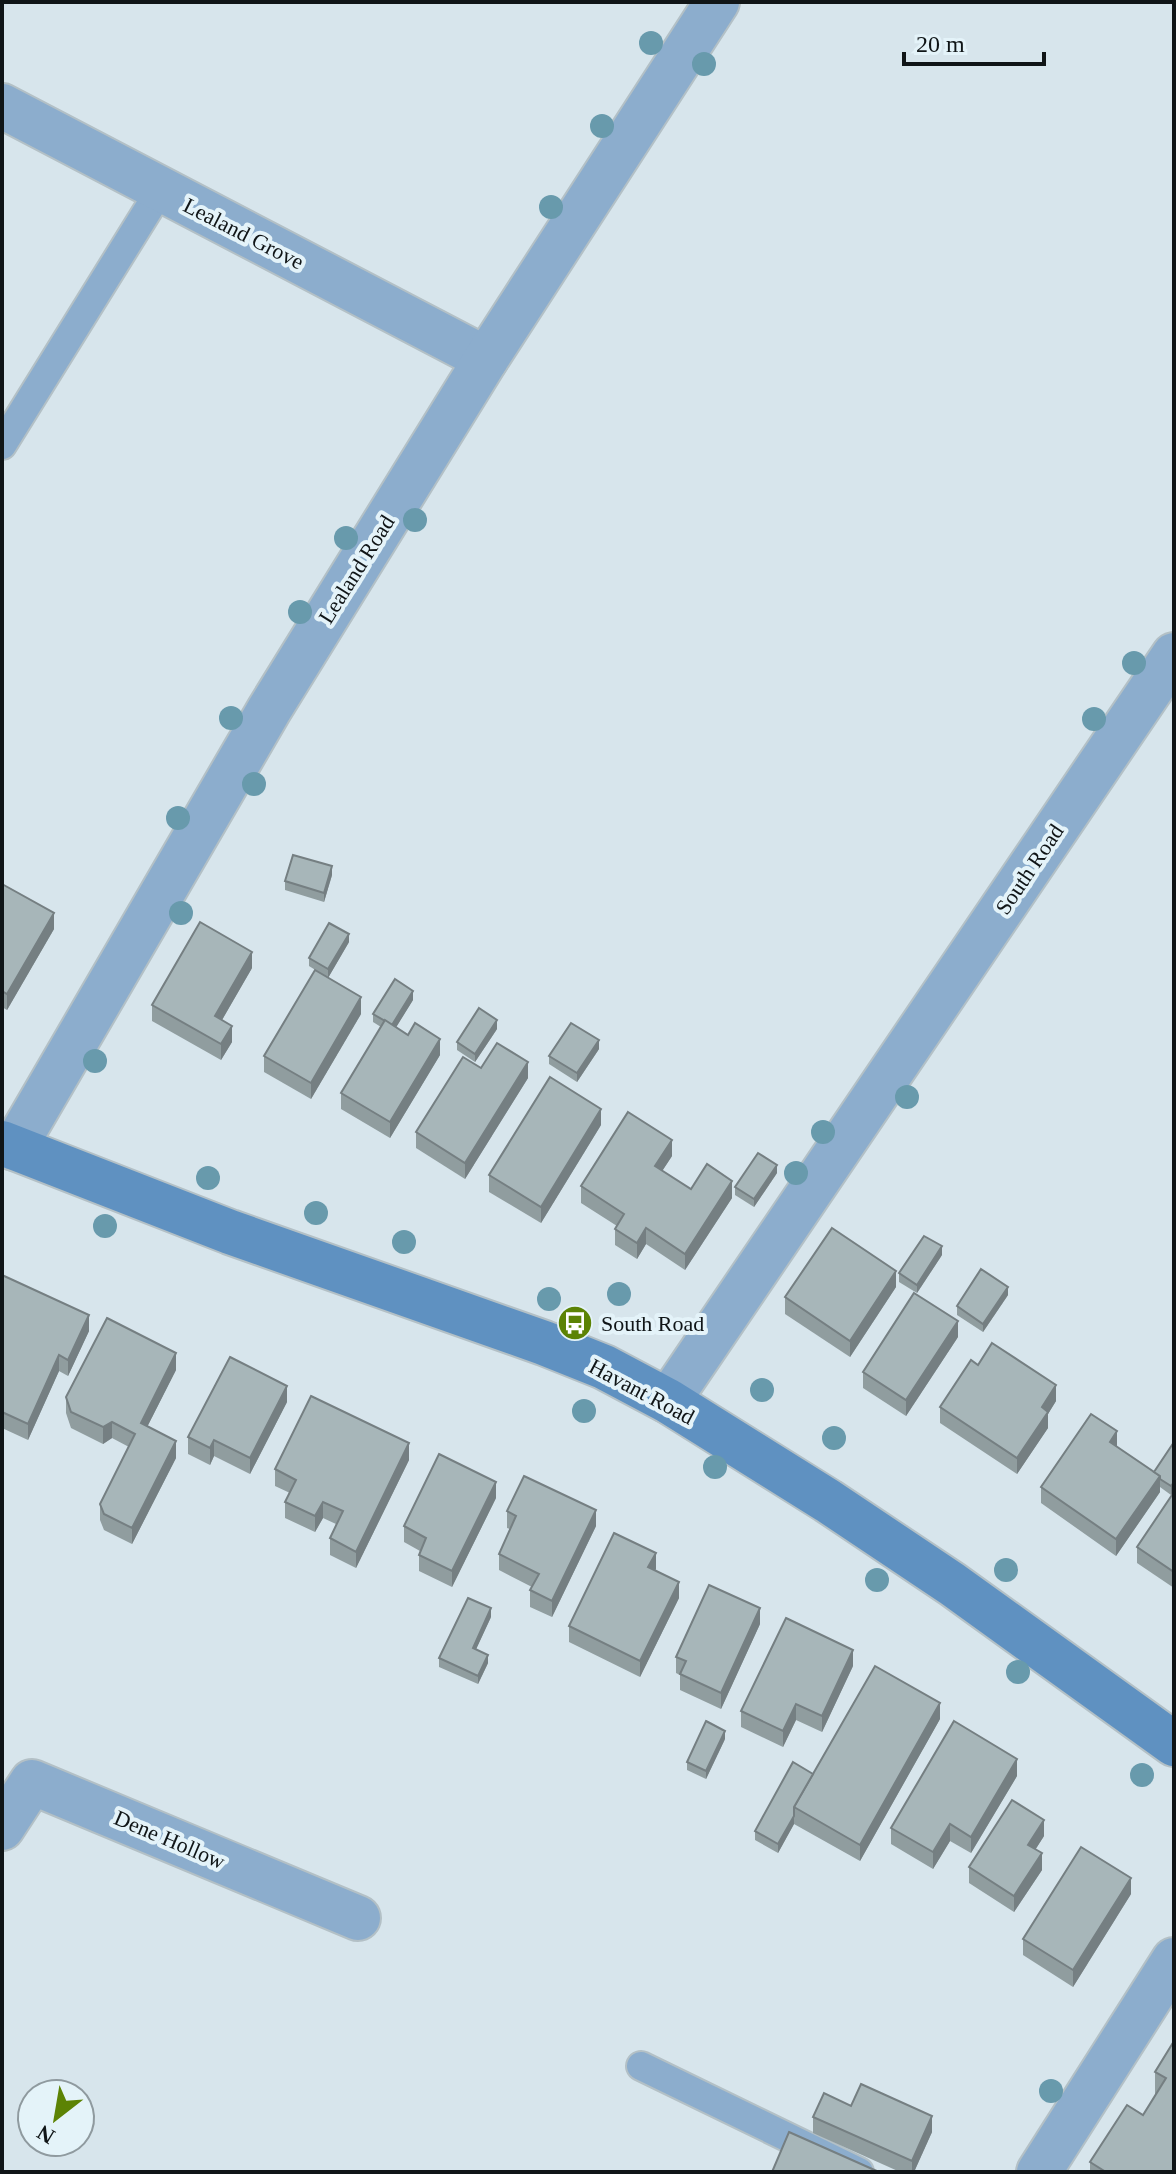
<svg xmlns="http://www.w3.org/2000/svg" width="1176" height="2174" font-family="Georgia,serif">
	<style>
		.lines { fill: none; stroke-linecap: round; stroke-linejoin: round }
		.lane-casing { stroke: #b3c0c6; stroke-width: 32 }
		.street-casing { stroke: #b3c0c6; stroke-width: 48 }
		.secondary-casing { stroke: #b3c0c6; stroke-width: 48 }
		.lane { stroke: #8cadcd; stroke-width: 28 }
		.street { stroke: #8cadcd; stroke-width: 44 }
		.secondary { stroke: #5f91c1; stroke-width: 44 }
		.tree { fill: #689aac }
		.wall { fill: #909d9f }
		.shaded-wall { fill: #757f82 }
		.building { fill: #a7b6b9; stroke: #757f82; stroke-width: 2 }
		.labels { text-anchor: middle; stroke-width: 8; stroke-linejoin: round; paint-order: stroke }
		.street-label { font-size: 22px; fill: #101517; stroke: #e4f3f9 }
		.poi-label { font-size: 22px; fill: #101517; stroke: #e4f3f9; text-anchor: start }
	</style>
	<rect width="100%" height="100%" fill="#d7e5ec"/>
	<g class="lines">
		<g class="lane-casing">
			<g id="lane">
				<path d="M2 445 161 189"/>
				<path d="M641 2066 859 2172"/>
			</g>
		</g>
		<g class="street-casing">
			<g id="street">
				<path d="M2 106 486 359"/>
				<path d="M14 1148 269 710 486 359 717 2"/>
				<path d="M668 1401 1174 655"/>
				<path d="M2 1828 32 1782 358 1918"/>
				<path d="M1039 2172 1174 1960"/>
			</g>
		</g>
		<g class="secondary-casing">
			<path id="secondary" d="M2 1143 230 1232 544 1343 604 1367 668 1401 828 1501 952 1584 1174 1744"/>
		</g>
		<use href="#lane" class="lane"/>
		<use href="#street" class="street"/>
		<use href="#secondary" class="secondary"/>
	</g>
	<g class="tree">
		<circle cx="651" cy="43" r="12"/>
		<circle cx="704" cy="64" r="12"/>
		<circle cx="602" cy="126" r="12"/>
		<circle cx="551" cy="207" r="12"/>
		<circle cx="415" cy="520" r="12"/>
		<circle cx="346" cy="538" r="12"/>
		<circle cx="300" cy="612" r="12"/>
		<circle cx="1134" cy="663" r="12"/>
		<circle cx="231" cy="718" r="12"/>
		<circle cx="1094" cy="719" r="12"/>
		<circle cx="254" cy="784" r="12"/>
		<circle cx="178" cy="818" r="12"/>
		<circle cx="181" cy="913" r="12"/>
		<circle cx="95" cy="1061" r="12"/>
		<circle cx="907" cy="1097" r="12"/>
		<circle cx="823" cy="1132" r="12"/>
		<circle cx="796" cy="1173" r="12"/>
		<circle cx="208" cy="1178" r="12"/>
		<circle cx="316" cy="1213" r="12"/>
		<circle cx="105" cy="1226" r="12"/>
		<circle cx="404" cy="1242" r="12"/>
		<circle cx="619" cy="1294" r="12"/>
		<circle cx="549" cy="1299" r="12"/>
		<circle cx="762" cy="1390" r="12"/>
		<circle cx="584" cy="1411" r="12"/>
		<circle cx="834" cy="1438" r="12"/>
		<circle cx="715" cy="1467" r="12"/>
		<circle cx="1006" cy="1570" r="12"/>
		<circle cx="877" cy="1580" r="12"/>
		<circle cx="1018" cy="1672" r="12"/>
		<circle cx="1142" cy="1775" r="12"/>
		<circle cx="1051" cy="2091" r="12"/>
	</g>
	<g class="wall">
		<path d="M332 875 324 902 285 890V881Z"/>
		<path d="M2 884 54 929 7 1010 2 1007Z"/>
		<path d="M349 942 328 978 309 966V958Z"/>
		<path d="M252 968 222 1020 232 1042 221 1060 152 1021V1005Z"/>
		<path d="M413 1000 396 1027 440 1055 390 1138 341 1109V1093L381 1027 373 1022V1014Z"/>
		<path d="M361 1014 311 1099 264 1072V1056Z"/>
		<path d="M497 1029 475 1062 457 1050V1042Z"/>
		<path d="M599 1049 577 1082 549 1064V1056Z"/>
		<path d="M481 1068 528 1078 465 1179 416 1148V1132Z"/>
		<path d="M601 1125 541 1223 489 1192V1175Z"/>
		<path d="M672 1156 662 1171 691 1189 732 1198 685 1270 646 1244 637 1259 615 1245V1229L617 1226 581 1203V1186Z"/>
		<path d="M777 1173 754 1207 735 1195V1187Z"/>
		<path d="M942 1255 917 1293 899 1282V1273Z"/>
		<path d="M2 1275 89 1331 68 1376 59 1371 28 1440 2 1428Z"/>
		<path d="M896 1287 850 1357 785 1314V1297Z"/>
		<path d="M1008 1295 983 1332 957 1315V1306Z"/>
		<path d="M958 1337 906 1416 863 1388V1372Z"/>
		<path d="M978 1365 1056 1401 1048 1414V1428L1017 1474 940 1423V1407Z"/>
		<path d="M176 1370 147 1427 176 1458 132 1544 104 1530 100 1520V1504L129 1447 112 1438 103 1444 71 1428 66 1413V1397Z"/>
		<path d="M287 1402 250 1474 214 1456 210 1465 188 1454V1437Z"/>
		<path d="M1174 1442 1171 1495 1160 1487V1492L1116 1556 1041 1503V1487L1117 1447 1154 1472Z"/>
		<path d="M409 1460 356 1568 330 1555V1538L336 1524 323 1518 315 1532 285 1518V1502L290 1493 275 1486V1469Z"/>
		<path d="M1174 1492V1588L1137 1563V1547Z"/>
		<path d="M496 1498 452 1587 419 1571V1555L420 1551 404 1542V1526Z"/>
		<path d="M507 1511 596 1526 552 1617 530 1607V1590L532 1587 499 1570V1554L510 1529 507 1528Z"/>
		<path d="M656 1569 655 1570 679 1598 640 1677 569 1642V1626Z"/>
		<path d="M491 1617 476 1649 488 1663 478 1684 439 1667V1658Z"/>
		<path d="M760 1624 721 1709 680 1690V1675L676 1673V1657Z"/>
		<path d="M853 1666 822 1732 796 1720 783 1747 741 1727V1711Z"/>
		<path d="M940 1719 860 1861 794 1824 778 1853 755 1840V1831L813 1774Z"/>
		<path d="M725 1739 706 1779 687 1770V1762Z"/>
		<path d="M1017 1776 971 1853 950 1841 933 1869 891 1844V1828Z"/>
		<path d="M1044 1836 1035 1850 1042 1870 1014 1912 969 1883V1867Z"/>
		<path d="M1131 1894 1073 1987 1023 1955V1939Z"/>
		<path d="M1174 2041V2172H1090V2162L1143 2115 1155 2095V2072Z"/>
		<path d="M851 2106 932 2132 914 2172H900L813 2133V2117Z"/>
	</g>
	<g class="shaded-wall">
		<path d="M332 866V875L324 902V893Z"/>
		<path d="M54 913V929L7 1010V994Z"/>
		<path d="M349 934V942L328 978V969Z"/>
		<path d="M252 952V968L215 1032V1016Z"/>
		<path d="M413 991V1000L392 1034V1025Z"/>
		<path d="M361 997V1014L311 1099V1083Z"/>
		<path d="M497 1020V1029L475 1062V1054Z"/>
		<path d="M232 1026V1042L221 1060V1044Z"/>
		<path d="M440 1039V1055L390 1138V1122Z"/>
		<path d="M599 1040V1049L577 1082V1073Z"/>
		<path d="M528 1062V1078L465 1179V1163Z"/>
		<path d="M601 1109V1125L541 1223V1207Z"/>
		<path d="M672 1140V1156L655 1182V1166Z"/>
		<path d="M777 1165V1173L754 1207V1199Z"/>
		<path d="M732 1181V1198L685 1270V1254Z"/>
		<path d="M646 1228V1244L637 1259V1243Z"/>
		<path d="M942 1246V1255L917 1293V1285Z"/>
		<path d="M896 1271V1287L850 1357V1341Z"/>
		<path d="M1008 1287V1295L983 1332V1324Z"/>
		<path d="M89 1315V1331L68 1376V1360Z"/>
		<path d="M958 1321V1337L906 1416V1400Z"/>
		<path d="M176 1353V1370L141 1439V1423Z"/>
		<path d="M59 1355V1371L28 1440V1424Z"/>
		<path d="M1056 1385V1401L1048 1414V1428L1017 1474V1458L1042 1407Z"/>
		<path d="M287 1386V1402L250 1474V1458Z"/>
		<path d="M112 1422V1438L103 1444V1427Z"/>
		<path d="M1117 1431V1448L1110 1442Z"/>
		<path d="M214 1440V1456L210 1465V1448Z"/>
		<path d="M176 1441V1458L132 1544V1528Z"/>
		<path d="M409 1443V1460L356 1568V1552Z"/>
		<path d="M1160 1476V1492L1116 1556V1539Z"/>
		<path d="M496 1482V1498L452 1587V1571Z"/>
		<path d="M1174 1482V1491L1171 1495V1486Z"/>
		<path d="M323 1502V1518L315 1532V1516Z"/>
		<path d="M596 1510V1526L552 1617V1601Z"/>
		<path d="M656 1553V1569L648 1583V1567Z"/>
		<path d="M679 1582V1598L640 1677V1661Z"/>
		<path d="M491 1608V1617L473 1656V1648Z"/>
		<path d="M760 1608V1624L721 1709V1693Z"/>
		<path d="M853 1650V1666L822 1732V1716Z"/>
		<path d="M488 1655V1663L478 1684V1676Z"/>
		<path d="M940 1703V1719L860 1861V1845Z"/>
		<path d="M796 1704V1720L783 1747V1731Z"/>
		<path d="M725 1731V1739L706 1779V1771Z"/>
		<path d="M1017 1759V1776L971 1853V1837Z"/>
		<path d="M794 1816V1824L778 1853V1844Z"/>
		<path d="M1044 1820V1836L1028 1861V1845Z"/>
		<path d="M950 1824V1841L933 1869V1852Z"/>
		<path d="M1042 1853V1870L1014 1912V1896Z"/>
		<path d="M1131 1878V1894L1073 1987V1970Z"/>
		<path d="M932 2116V2132L914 2172H912V2161Z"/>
	</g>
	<g class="building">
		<path d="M293 855 332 866 324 893 285 881Z"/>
		<path d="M2 884 54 913 7 994 2 991Z"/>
		<path d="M200 922 252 952 215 1016 232 1026 221 1044 152 1005Z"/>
		<path d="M329 923 349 934 328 969 309 958Z"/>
		<path d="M315 970 361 997 311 1083 264 1056Z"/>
		<path d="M395 979 413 991 392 1025 373 1014Z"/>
		<path d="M479 1008 497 1020 475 1054 457 1042Z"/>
		<path d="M385 1020 408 1035 415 1023 440 1039 390 1122 341 1093Z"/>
		<path d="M571 1023 599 1040 577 1073 549 1056Z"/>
		<path d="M497 1043 528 1062 465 1163 416 1132 463 1057 481 1068Z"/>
		<path d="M550 1077 601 1109 541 1207 489 1175Z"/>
		<path d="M628 1112 672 1140 655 1166 691 1189 707 1164 732 1181 685 1254 646 1228 637 1243 615 1229 624 1214 581 1186Z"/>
		<path d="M758 1153 777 1165 754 1199 735 1187Z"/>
		<path d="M832 1228 896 1271 850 1341 785 1297Z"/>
		<path d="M924 1236 942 1246 917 1285 899 1273Z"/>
		<path d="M981 1269 1008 1287 983 1324 957 1306Z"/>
		<path d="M2 1275 89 1315 68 1360 59 1355 28 1424 2 1412Z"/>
		<path d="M914 1293 958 1321 906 1400 863 1372Z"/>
		<path d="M107 1318 176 1353 141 1423 176 1441 132 1528 104 1514 100 1504 135 1434 112 1422 103 1427 71 1412 66 1397Z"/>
		<path d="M992 1343 1056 1385 1042 1407 1048 1412 1017 1458 940 1407 971 1360 978 1365Z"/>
		<path d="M230 1357 287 1386 250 1458 214 1440 210 1448 188 1437Z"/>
		<path d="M311 1396 409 1443 356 1552 330 1538 343 1511 323 1502 315 1516 285 1502 296 1480 275 1469Z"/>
		<path d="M1091 1414 1117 1431 1110 1442 1160 1476 1116 1539 1041 1487Z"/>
		<path d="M1174 1442V1482L1171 1486 1160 1479V1476L1154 1472Z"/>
		<path d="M439 1454 496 1482 452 1571 419 1555 426 1538 404 1526Z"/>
		<path d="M524 1476 596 1510 552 1601 530 1590 539 1574 499 1554 516 1516 507 1511Z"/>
		<path d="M1174 1492V1572L1137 1547Z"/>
		<path d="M614 1533 656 1553 648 1567 679 1582 640 1661 569 1626Z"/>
		<path d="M709 1585 760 1608 721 1693 680 1674 686 1661 676 1657Z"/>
		<path d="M468 1598 491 1608 473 1648 488 1655 478 1676 439 1658Z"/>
		<path d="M786 1618 853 1650 822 1716 796 1704 783 1731 741 1711Z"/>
		<path d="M875 1666 940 1703 860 1845 794 1807Z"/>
		<path d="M706 1721 725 1731 706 1771 687 1762Z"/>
		<path d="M954 1721 1017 1759 971 1837 950 1824 933 1852 891 1828Z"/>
		<path d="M793 1762 813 1774 794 1807V1816L778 1844 755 1831Z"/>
		<path d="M1012 1800 1044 1820 1028 1845 1042 1853 1014 1896 969 1867Z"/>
		<path d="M1081 1847 1131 1878 1073 1970 1023 1939Z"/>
		<path d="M1174 2041V2172H1106L1090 2162 1127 2105 1143 2115 1166 2078 1155 2072Z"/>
		<path d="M861 2084 932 2116 912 2161 813 2117 824 2093 851 2106Z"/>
		<path d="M789 2132 879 2172H772Z"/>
	</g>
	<defs>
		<g id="bus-disc" transform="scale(1.8)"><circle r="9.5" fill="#5c8305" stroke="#e4f3f9"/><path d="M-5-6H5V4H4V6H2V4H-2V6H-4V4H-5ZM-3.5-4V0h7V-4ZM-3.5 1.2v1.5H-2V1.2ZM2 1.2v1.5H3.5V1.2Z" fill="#fff"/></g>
	</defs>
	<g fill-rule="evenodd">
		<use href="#bus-disc" x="575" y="1323"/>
	</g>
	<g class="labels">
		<g class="street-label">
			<text transform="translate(244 233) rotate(27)" y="8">Lealand Grove</text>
			<text transform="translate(356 569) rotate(-58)" y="8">Lealand Road</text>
			<text transform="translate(1029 869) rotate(-56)" y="8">South Road</text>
			<text transform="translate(642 1391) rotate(28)" y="8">Havant Road</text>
			<text transform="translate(170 1839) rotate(23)" y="8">Dene Hollow</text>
		</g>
		<g class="poi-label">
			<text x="601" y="1331">South Road</text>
		</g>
	</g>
	<rect width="1176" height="2174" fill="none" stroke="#101517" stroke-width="8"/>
	<g transform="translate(56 2118) rotate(211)"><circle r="38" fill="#e4f3f9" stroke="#8f9a9f" stroke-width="2"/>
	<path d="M0-6L14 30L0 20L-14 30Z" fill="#5c8305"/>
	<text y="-12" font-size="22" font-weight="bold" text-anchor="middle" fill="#101517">N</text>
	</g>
	<path d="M904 52v12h140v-12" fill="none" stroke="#101517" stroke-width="4"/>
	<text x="916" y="52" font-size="24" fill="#101517" stroke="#e4f3f9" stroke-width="6" paint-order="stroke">20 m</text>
</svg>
